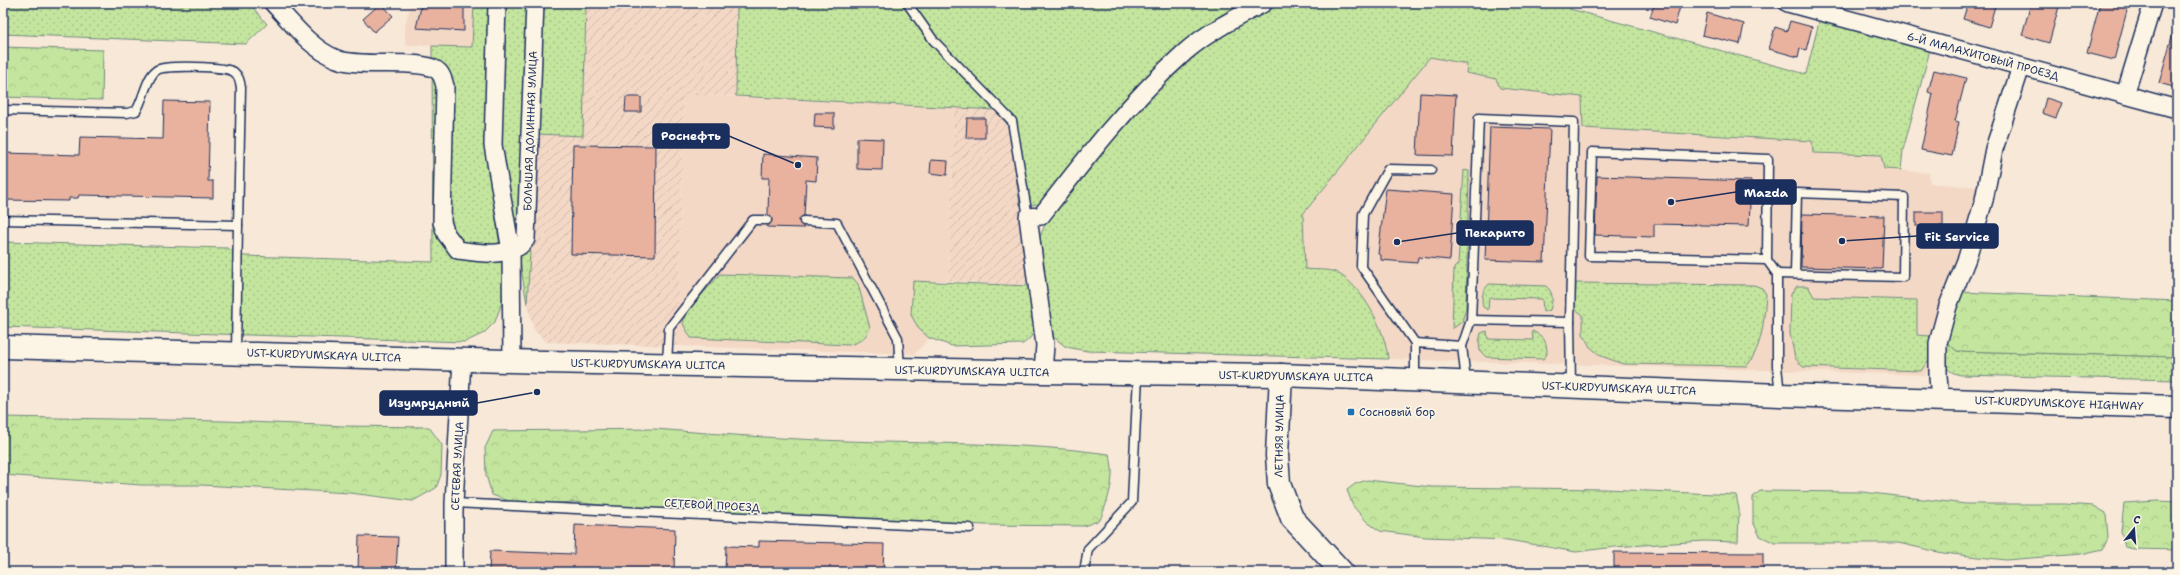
<svg xmlns="http://www.w3.org/2000/svg" width="2180" height="575" font-family="'Shantell Sans',sans-serif">
	<style>
		.built { fill: #f4d8c6 }
		.industrial { fill: url(#industrial-furrows) }
		.grass { fill: url(#grass-dots); stroke: #708a7e }
		.forest { fill: url(#forest-crowns); stroke: #708a7e }
		.building { fill: #e9b29e; stroke: #1b2f5e }
		.lines { fill: none; stroke-linecap: round; stroke-linejoin: round }
		.lane-casing { stroke: #1b2f5e; stroke-width: 11 }
		.street-casing { stroke: #1b2f5e; stroke-width: 20 }
		.secondary-casing { stroke: #1b2f5e; stroke-width: 25 }
		.primary-casing { stroke: #1b2f5e; stroke-width: 25 }
		.lane { stroke: #fcf5e5; stroke-width: 8 }
		.street { stroke: #fcf5e5; stroke-width: 17 }
		.secondary { stroke: #fcf5e5; stroke-width: 22 }
		.primary { stroke: #fcf5e5; stroke-width: 22 }
		.poi-dot { fill: #1f6fb2; stroke: #fcf5e5; stroke-width: 1.5 }
		.labels { text-anchor: middle; stroke-width: 3.5; stroke-linejoin: round; paint-order: stroke }
		.street-label { font-size: 11px; fill: #1b2f5e; stroke: #fcf5e5 }
		.poi-label { font-size: 11px; fill: #1b2f5e; stroke: #fcf5e5; text-anchor: start }
		.leader { fill: none; stroke: #1b2f5e; stroke-width: 1.5 }
		.callout-dot { fill: #1b2f5e; stroke: #fcf5e5; stroke-width: 1.5 }
		.callout { fill: #1b2f5e; stroke: #1b2f5e; stroke-width: 1.5 }
		.callout-label { font-size: 12px; text-anchor: middle; font-weight: bold; fill: #fff }
	</style>
	<defs>
		<pattern id="industrial-furrows" width="10" height="10" patternUnits="userSpaceOnUse"><rect width="10" height="10" fill="#f4d8c6"/><path d="M-1 1l2-2M0 10L10 0M9 11l2-2" fill="none" stroke="#d1baac"/></pattern>
		<pattern id="grass-dots" width="8" height="8" patternUnits="userSpaceOnUse"><rect width="8" height="8" fill="#c4e59e"/><path d="M2 2h.1M6 6h.1" fill="none" stroke="#a8c58a" stroke-width="1.8" stroke-linecap="round"/></pattern>
		<pattern id="forest-crowns" width="20" height="18" patternUnits="userSpaceOnUse"><rect width="20" height="18" fill="#c4e59e"/><path d="M2 6a3 3 0 1 1 6 0M12 15a3 3 0 1 1 6 0" fill="none" stroke="#a8c58a"/></pattern>
	</defs>
	<rect width="100%" height="100%" fill="#f8e8d7"/>
	<filter id="ink" filterUnits="userSpaceOnUse"><feTurbulence type="fractalNoise" baseFrequency=".025" numOctaves="2"/><feDisplacementMap in="SourceGraphic" scale="8" xChannelSelector="R" yChannelSelector="G"/><feConvolveMatrix kernelMatrix="1 2 1 2 8 2 1 2 1" color-interpolation-filters="sRGB"/></filter>
	<g filter="url(#ink)">
		<g class="built">
			<path d="M411 3H474L473 47 405 45V25Z"/>
			<path d="M1430 57 1468 64 1466 73 1496 79 1500 88 1582 97 1584 128 1812 141 1813 153 1881 155 1885 169 1929 173 1930 183 1977 187 1960 259 1940 298 1933 336 1931 368 1925 375 1388 359 1387 346 1335 272 1305 269 1303 214Z"/>
			<path d="M684 94 954 108 948 281H913L919 329 929 338 915 354 677 346Z"/>
		</g>
		<g class="industrial">
			<path d="M586 3H737L736 96 684 95 677 346 546 342 534 330 527 304 537 134 583 136Z"/>
			<path d="M954 108 996 110 1010 128 1020 205 1028 286 948 281Z"/>
		</g>
		<g class="grass">
			<path d="M3 3H249L267 24 246 44 3 34Z"/>
			<path d="M474 3H488L485 145 503 266 502 302 495 322 484 333 465 342 3 327V242L227 248 244 256 433 262 432 46 472 47Z"/>
			<path d="M503 3H586L583 136 537 134 527 304 500 142Z"/>
			<path d="M737 3H1248L1227 15 1041 204 1020 205 1010 128 996 110 736 96Z"/>
			<path d="M1282 3H1571L1570 9 1806 74 1820 18 1930 50 1903 150 1901 170 1884 169 1881 155 1813 153 1812 141 1583 128 1582 97 1500 88 1496 79 1466 73 1467 64 1430 57 1303 214 1305 269C1314 270 1327 269 1335 272 1362 284 1386 331 1388 359L1087 351 1066 347 1051 335 1039 248 1040 236 1049 216 1104 148 1148 100 1192 58 1233 26Z"/>
			<path d="M1464 170 1469 171 1466 308 1462 322 1452 329 1454 268 1458 264Z"/>
			<path d="M720 274 853 278 858 284 870 328C866 338 860 342 849 345L691 338 683 324 686 313Z"/>
			<path d="M913 281 1028 286 1035 330 1030 338 1023 344 952 346 929 338 919 329 911 315Z"/>
			<path d="M1576 283 1754 285 1762 288 1766 294C1764 320 1763 345 1747 366L1623 364 1601 356 1590 347 1583 334V315L1575 309Z"/>
			<path d="M1489 284 1546 286C1554 293 1553 300 1550 310L1543 312 1542 299 1489 298 1488 310 1483 307C1481 298 1482 291 1489 284Z"/>
			<path d="M1797 286H1808L1814 297 1917 300V335L1930 336V358L1921 371 1803 367 1795 358 1790 334 1791 294Z"/>
			<path d="M1487 331 1488 339 1533 340 1532 331C1544 336 1547 341 1547 354L1543 359 1486 357 1480 351 1479 342 1481 333Z"/>
			<path d="M1946 342 1957 351 2177 357V380L1961 375C1940 371 1944 359 1946 342Z"/>
		</g>
		<g class="forest">
			<path d="M3 47 103 50 102 100 3 97Z"/>
			<path d="M1960 292 2177 301V357L1957 351 1946 342Z"/>
			<path d="M3 417 224 421 344 426 429 427 442 445 441 475 436 488 413 501 350 493 201 485H141L3 475Z"/>
			<path d="M655 429C719 434 782 439 846 441 934 444 1022 442 1109 454 1117 474 1108 501 1100 520L1084 526 986 525 636 509 574 502 530 505 512 502 492 495 486 475 485 448 493 431Z"/>
			<path d="M1367 480 1432 487 1605 489 1736 495 1739 509 1738 542 1704 541 1614 547 1576 552 1508 540 1426 537 1380 531 1367 522 1353 506 1347 490 1355 484Z"/>
			<path d="M1760 491 1862 492 1966 504H2064L2094 506 2106 513 2108 538 2103 549 2081 554 2006 560 1943 553 1898 543H1775L1760 536 1753 522V497Z"/>
			<path d="M2158 501 2177 502V550L2134 549 2125 547 2121 532 2124 503Z"/>
		</g>
		<g class="building">
			<path d="M381 3 393 16 374 32 363 19Z"/>
			<path d="M422 3H464V31L416 28Z"/>
			<path d="M1655 3H1681L1675 25 1650 17Z"/>
			<path d="M1968 3H1983L1995 6 1989 27 1963 19Z"/>
			<path d="M2031 3H2060L2049 43 2022 35Z"/>
			<path d="M2100 3H2129L2114 60 2087 53Z"/>
			<path d="M1707 13 1744 24 1740 44 1702 35Z"/>
			<path d="M1790 21 1812 27 1806 50 1800 48 1798 57 1769 49 1775 27 1787 31Z"/>
			<path d="M2173 33H2177V88L2159 83Z"/>
			<path d="M1934 70 1966 78 1955 121 1959 122 1952 156 1921 150 1933 94 1928 92Z"/>
			<path d="M1420 93 1456 95 1453 156 1417 155Z"/>
			<path d="M626 97H641V112H625Z"/>
			<path d="M2046 98 2062 103 2056 118 2042 113Z"/>
			<path d="M164 101 210 102 208 181H213V198L79 195 78 198H69V201L3 200V153L79 155 80 137 163 139Z"/>
			<path d="M815 113H834V128L814 127Z"/>
			<path d="M967 118H985V138H966Z"/>
			<path d="M1490 127 1550 129 1544 262 1485 260Z"/>
			<path d="M857 138 883 139 882 170 857 169Z"/>
			<path d="M573 145 656 146 655 256 571 254Z"/>
			<path d="M763 154 817 158 816 181 806 180 804 216 800 218 799 221 804 228 767 227 772 220 768 215 769 178H762Z"/>
			<path d="M931 160 948 161 947 175 930 173Z"/>
			<path d="M1597 176 1751 181 1749 226 1654 224V237L1595 235Z"/>
			<path d="M1386 189 1454 194 1450 260 1418 257 1417 263 1381 260V255L1378 254Z"/>
			<rect x="1916" y="212" width="27" height="14"/>
			<path d="M1802 214 1884 216 1882 269 1801 267Z"/>
			<path d="M575 525 675 529 674 572H489L490 551 574 554Z"/>
			<path d="M359 536 398 537 396 572H358Z"/>
			<path d="M759 541 884 544 883 572 792 569V572H725L726 546 759 547Z"/>
			<path d="M1614 552 1763 553V572H1614Z"/>
		</g>
		<g class="lines">
			<g class="lane-casing">
				<g id="lane">
					<path d="M907 3 934 41 1012 121 1028 217"/>
					<path d="M3 110 127 113 136 111C143 101 147 75 157 70 165 65 226 66 234 72 239 76 240 81 241 88L238 225 3 220"/>
					<path d="M1431 170 1388 169 1363 214 1361 266 1415 343 1462 346"/>
					<path d="M804 221 837 223 898 338 900 369"/>
					<path d="M1767 260 1589 256 1592 152 1768 159 1767 260 1777 274V366L1780 395"/>
					<path d="M1777 274 1903 277 1904 197 1797 193 1795 274"/>
					<path d="M1471 320 1570 322"/>
					<path d="M1415 343V379"/>
					<path d="M236 353 238 225"/>
					<path d="M667 363 669 328 753 220H767"/>
					<path d="M1466 381 1462 346 1471 320 1479 118 1574 122 1570 322 1571 385"/>
					<path d="M454 503 970 528"/>
					<path d="M1084 572 1088 549 1132 502 1138 375"/>
				</g>
			</g>
			<g class="street-casing">
				<g id="street">
					<path d="M273 3C291 22 311 49 337 59 361 69 425 57 439 72 442 75 444 82 445 86L442 222 446 234 458 250C479 253 513 259 526 239L535 3"/>
					<path d="M497 3 493 145 511 251 512 361"/>
					<path d="M1788 3 2177 109"/>
					<path d="M2125 95 2153 3"/>
					<path d="M1043 372 1045 345 1028 217 1041 216C1085 159 1130 101 1185 52 1208 32 1237 17 1264 3"/>
					<path d="M1940 398 1938 377V343L1948 306 1967 258 1984 200 1994 149 2021 67"/>
					<path d="M454 572V503L462 360"/>
				</g>
			</g>
			<g class="secondary-casing">
				<path id="secondary" d="M1281 375 1277 455 1279 484 1292 518 1342 572"/>
			</g>
			<g class="primary-casing">
				<path id="primary" d="M3 347 545 362 1043 372 1281 375 1780 395 2177 407"/>
			</g>
			<use href="#lane" class="lane"/>
			<use href="#street" class="street"/>
			<use href="#secondary" class="secondary"/>
			<use href="#primary" class="primary"/>
		</g>
	</g>
	<rect class="poi-dot" x="1347" y="408" width="8" height="8" rx="2"/>
	<g class="labels">
		<g class="street-label">
			<text transform="translate(1983 56) rotate(15)" y="4">6-Й МАЛАХИТОВЫЙ ПРОЕЗД</text>
			<text transform="translate(530 131) rotate(-88)" y="4">БОЛЬШАЯ ДОЛИННАЯ УЛИЦА</text>
			<text transform="translate(324 355) rotate(2)" y="4">UST-KURDYUMSKAYA ULITCA</text>
			<text transform="translate(648 364) rotate(1)" y="4">UST-KURDYUMSKAYA ULITCA</text>
			<text transform="translate(972 371) rotate(1)" y="4">UST-KURDYUMSKAYA ULITCA</text>
			<text transform="translate(1296 376) rotate(1)" y="4">UST-KURDYUMSKAYA ULITCA</text>
			<text transform="translate(1619 388) rotate(2)" y="4">UST-KURDYUMSKAYA ULITCA</text>
			<text transform="translate(2059 403) rotate(2)" y="4">UST-KURDYUMSKOYE HIGHWAY</text>
			<text transform="translate(1279 436) rotate(-89)" y="4">ЛЕТНЯЯ УЛИЦА</text>
			<text transform="translate(457 466) rotate(-87)" y="4">СЕТЕВАЯ УЛИЦА</text>
			<text transform="translate(712 505) rotate(3)" y="4">СЕТЕВОЙ ПРОЕЗД</text>
		</g>
		<g class="poi-label">
			<text x="1359" y="416">Сосновый бор</text>
		</g>
	</g>
	<path class="leader" d="M798 165L729 136M1671 202L1736 192M1397 242L1457 233M1842 241L1917 236M537 392L477 403"/>
	<g class="callout-dot">
		<circle cx="798" cy="165" r="4"/>
		<circle cx="1671" cy="202" r="4"/>
		<circle cx="1397" cy="242" r="4"/>
		<circle cx="1842" cy="241" r="4"/>
		<circle cx="537" cy="392" r="4"/>
	</g>
	<g class="callout">
		<rect x="653" y="124" width="76" height="24" rx="4"/>
		<rect x="1736" y="180" width="60" height="24" rx="4"/>
		<rect x="1457" y="221" width="76" height="24" rx="4"/>
		<rect x="1917" y="224" width="81" height="24" rx="4"/>
		<rect x="380" y="391" width="97" height="24" rx="4"/>
	</g>
	<g class="callout-label">
		<text x="691" y="140">Роснефть</text>
		<text x="1766" y="197">Mazda</text>
		<text x="1495" y="237">Пекарито</text>
		<text x="1957" y="241">Fit Service</text>
		<text x="429" y="407">Изумрудный</text>
	</g>
	<rect width="2180" height="575" fill="none" stroke="#fcf5e5" stroke-width="16"/>
	<rect x="8" y="8" width="2164" height="559" fill="none" stroke="#1b2f5e" stroke-width="1.5" filter="url(#ink)"/>
	<g transform="translate(2134 529) rotate(17)" stroke="#fcf5e5" stroke-width="3" paint-order="stroke">
	<path d="M0-3L7 15L0 10L-7 15Z" fill="#1b2f5e"/>
	<text y="-6" font-size="11" font-weight="bold" text-anchor="middle" fill="#1b2f5e">С</text>
	</g>
</svg>
